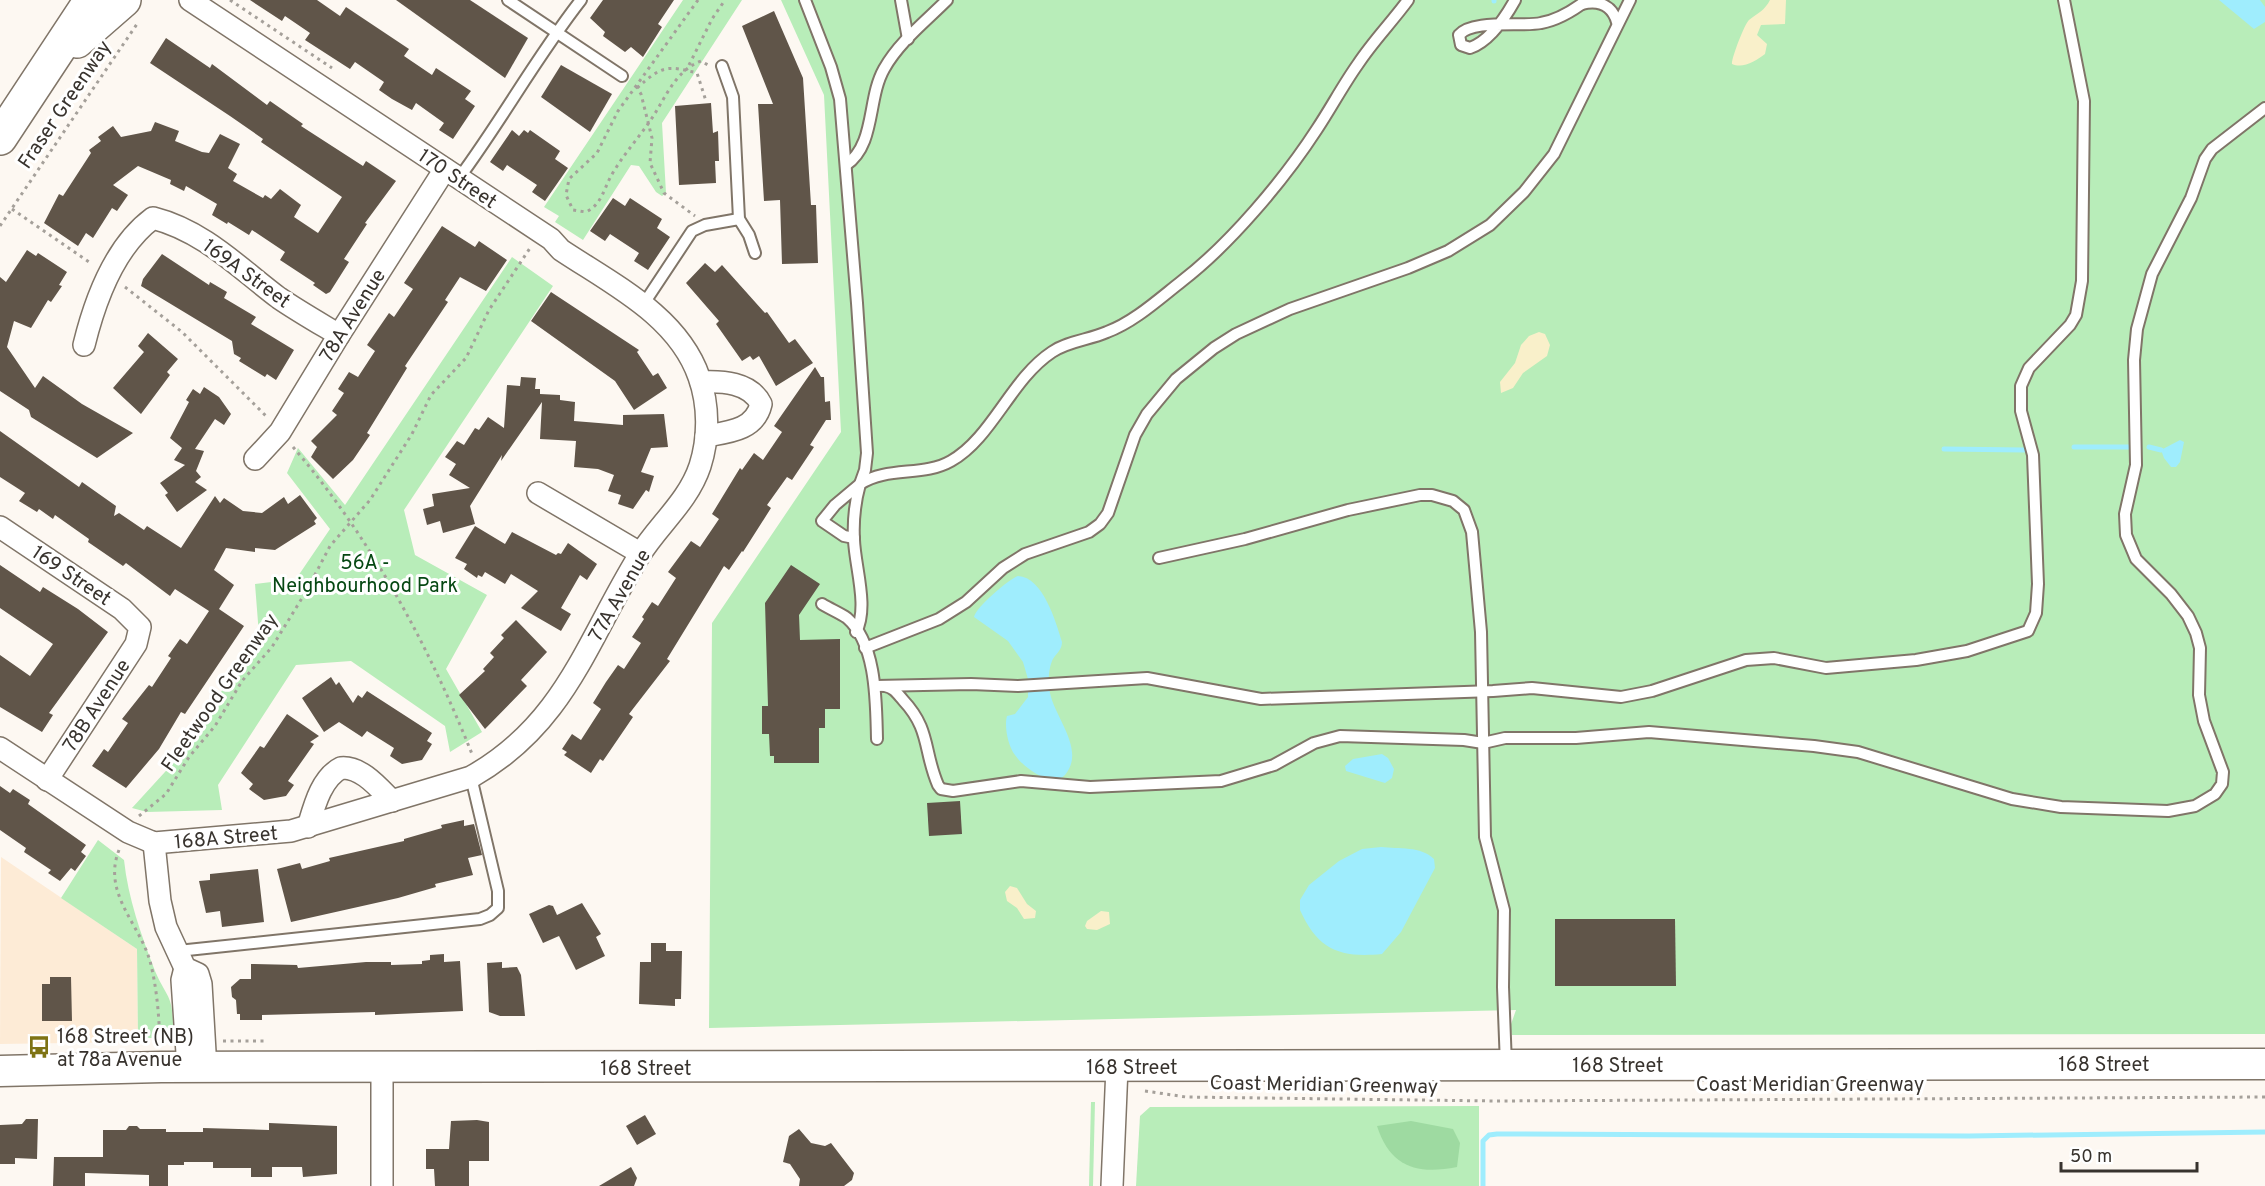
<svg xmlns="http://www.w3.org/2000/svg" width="2265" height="1186" font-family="Overpass,sans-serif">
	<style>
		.built { fill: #fdebd6 }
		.green { fill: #b8edb9 }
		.forest { fill: #9edaa1 }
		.sand { fill: #f9f0ca }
		.water { fill: #9fedfd }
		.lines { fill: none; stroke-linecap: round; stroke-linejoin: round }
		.stream { stroke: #9fedfd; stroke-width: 5 }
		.building { fill: #605549 }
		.service-casing { stroke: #807568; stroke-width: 14 }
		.minor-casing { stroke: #807568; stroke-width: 24 }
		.secondary-casing { stroke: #807568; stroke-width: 33 }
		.primary-casing { stroke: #807568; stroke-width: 36 }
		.path { stroke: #a5a09a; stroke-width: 3; stroke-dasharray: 3 4.5; stroke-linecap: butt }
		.service { stroke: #fff; stroke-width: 10 }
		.minor { stroke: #fff; stroke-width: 21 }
		.secondary { stroke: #fff; stroke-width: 30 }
		.primary { stroke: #fff; stroke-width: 33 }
		.labels { text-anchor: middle; stroke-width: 6; stroke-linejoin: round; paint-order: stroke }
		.street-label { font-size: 20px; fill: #38332e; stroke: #fff }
		.park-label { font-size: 20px; fill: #064813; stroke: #fff }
		.poi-label { font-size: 20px; fill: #38332e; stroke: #fff; text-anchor: start }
	</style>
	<rect width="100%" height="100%" fill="#fdf8f2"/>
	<path class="built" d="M1 857 137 949 138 1042 0 1044Z"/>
	<g class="green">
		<path d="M683 0H742L662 123 666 193 662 196 656 192 639 166 631 165 583 240 555 222 559 216 544 207Z"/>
		<path d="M781 0H2265V1034L1512 1035 1510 1027 1516 1010 709 1028 712 623 841 432 824 95Z"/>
		<path d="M512 257 553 286 404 510 415 555 487 595 446 669 482 732 450 752 445 726 351 661 296 665 218 785 222 810 147 812 132 808 175 761 259 635 255 584 296 579 330 529 287 473 298 448 345 505Z"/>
		<path d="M98 840 124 860C128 898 141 935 155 971 166 997 173 994 173 1027L162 1038H138L137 949 61 898Z"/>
		<path d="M1091 1102H1095L1093 1186H1089Z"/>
		<path d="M1479 1106V1186H1136L1140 1116 1150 1107Z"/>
	</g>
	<path class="forest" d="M1411 1121 1453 1129 1460 1143 1457 1167C1417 1175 1390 1167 1377 1126Z"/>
	<g class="sand">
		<path d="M1770 0H1786L1785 24 1761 25 1757 35 1767 44 1765 54C1756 61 1743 69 1732 64 1731 59 1745 23 1749 20 1758 13 1765 10 1770 0Z"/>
		<path d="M1539 332 1545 334 1550 345 1547 356 1523 373 1513 388 1501 393 1500 382 1515 363 1521 345 1529 336Z"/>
		<path d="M1010 886 1017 888 1027 904 1036 911 1035 918 1024 919 1017 908 1007 901 1005 892Z"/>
		<path d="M1101 911 1109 912 1110 924 1097 930 1087 929 1085 926 1087 921Z"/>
	</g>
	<g class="water">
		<path d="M2219 0H2260L2265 7V22L2254 29Z"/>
		<path d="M2180 440 2184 442 2180 462 2176 467H2171L2164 458 2161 450Z"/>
		<path d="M1018 576C1043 577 1056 622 1062 642 1062 651 1055 654 1052 661 1048 671 1048 684 1050 693 1055 718 1086 750 1065 775 1052 789 1023 767 1015 755 1008 746 1004 726 1007 716L1015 714 1028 697V679L1023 662 1008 641 974 617C976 607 1009 579 1018 576Z"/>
		<path d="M1382 754 1388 758 1394 769 1392 778 1385 783 1346 771 1345 766 1353 759Z"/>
		<path d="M1381 847C1399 849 1421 846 1434 859L1435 868 1401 932 1382 954C1340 958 1318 950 1300 910V900L1309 885 1339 861 1362 849Z"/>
	</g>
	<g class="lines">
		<g class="stream">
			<path d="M1494 1V0"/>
			<path d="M2074 447H2129"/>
			<path d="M2149 447 2161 450"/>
			<path d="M1944 449 2024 450"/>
			<path d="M1483 1186V1141L1489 1135 1497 1134 1969 1136 2265 1132"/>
		</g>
	</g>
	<g class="building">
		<path d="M250 0H317L340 16 346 7 409 49 404 56 432 75 436 68 471 91 465 99 475 106 453 139 439 130 444 123 416 103 412 110 392 99 379 90 384 82 355 62 350 69 305 40 310 33 285 16 282 21Z"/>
		<path d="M396 0H470L528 38 505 78Z"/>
		<path d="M603 0H674L658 24 662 27 643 57 631 47 625 52 603 36 605 32 590 18Z"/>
		<path d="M774 11 803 78 811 205H816L818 263 782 264 780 200 764 201 758 104H773L742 26Z"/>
		<path d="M166 38 210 68 212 64 267 105 270 101 303 124 301 126 363 166 366 161 396 181 365 223 367 224 344 259 349 262 330 292 326 294 313 285 315 283 280 260 285 252 252 230 249 235 228 222 227 224 212 215 217 204 186 186 184 191 170 184 171 180 138 166 113 185 128 195 117 211 112 208 93 238 86 233 78 246 44 223 59 194 63 196 91 153 89 150 101 141 98 137 113 126 121 137 151 131 155 122 179 131 175 141 202 152 209 153 220 134 240 144 228 168 237 174 233 181 263 198 265 195 271 199 280 189 301 205 294 217 318 233 342 197 261 142 263 139 230 116 150 63Z"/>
		<path d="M561 65 612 94 590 132 541 97Z"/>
		<path d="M711 103 713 133 718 131 719 161H715L716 183 679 185 675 106Z"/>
		<path d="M512 130 519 136 524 130 528 133 530 130 560 151 555 159 568 168 545 201 532 192 537 185 507 165 503 171 490 162Z"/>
		<path d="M613 198 625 206 630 198 662 219 657 228 670 237 648 270 634 261 639 253 610 234 605 241 590 231Z"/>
		<path d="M442 226 475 247 479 241 507 260 486 291 460 277 445 300 448 302 405 366 407 368 367 433 370 435 353 460 333 479 311 457 317 447 311 441 337 415 332 411 344 393 338 389 349 372 358 377 375 351 367 345 389 313 394 317 413 289 404 283Z"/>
		<path d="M27 250 36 256 38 253 67 272 59 285 62 286 51 302 48 300 31 328 14 321 7 347 35 388 43 376 82 404 133 433 97 458 31 417 29 410 0 391V277L6 282Z"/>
		<path d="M162 254 209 285 210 282 227 292 224 298 256 317 251 324 294 350 276 380 267 374 265 377 239 361 241 358 234 354 232 341 141 286 143 279Z"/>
		<path d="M705 263 715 272 722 265 765 313 767 312 789 343 795 339 813 363 776 386 759 356 753 360 750 356 742 361 716 324 719 321 686 283Z"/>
		<path d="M551 292 639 350 637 352 653 376 658 373 667 388 634 410 615 381 531 321Z"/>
		<path d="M148 333 178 359 167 372 170 375 141 414 113 388 144 352 138 346Z"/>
		<path d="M815 367 821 377H824L825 402 830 401 831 420H826L810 445 814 447 792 480 787 477 767 505 771 508 743 552 742 551 729 570 724 566 667 659 670 661 629 714 633 717 603 761 600 759 591 773 564 755 567 752 562 749 572 734 581 740 601 709 593 703 606 682 618 665 624 669 641 643 632 637 644 619 642 617 652 602 658 606 676 578 668 572 691 541 700 547 719 519 712 514 740 468 742 470 754 453 763 460 782 432 774 426Z"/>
		<path d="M521 377 536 378 535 389H540V394L560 395V400L575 402 574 421 623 425V415L664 414 668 447 651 448 641 472 654 476 649 492 646 490 633 509 618 504 621 495 608 491 614 475 598 469 574 467 576 441 540 439 542 402 501 461 502 455 470 506 475 524 443 533 440 521 427 525 423 509 434 506 432 494 470 488 449 475 456 464 445 457 457 441 464 445 475 428 479 430 488 417 504 428 507 385 520 386Z"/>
		<path d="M204 387 219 397 231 414 224 425 215 419 195 449 204 451 196 471 201 477 195 482 207 490 177 512 165 495 168 493 160 483 185 465 174 460 182 448 170 438 189 402 186 400 193 389 200 394Z"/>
		<path d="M0 431 79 487 82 482 116 506 114 516 119 513 144 530 147 526 181 548 215 496 220 503 224 498 243 511 262 513 284 497 288 504 300 495 317 518 314 521 316 524 275 550 255 548V552L226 548 214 570 234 585 219 609 244 626 185 714 181 712 159 749 126 788 92 766 104 749 108 752 128 723 122 719 149 685 152 687 171 658 168 656 180 639 187 644 209 611 175 589 170 596 126 563 123 566 88 542 89 539 55 515 53 519 39 509 37 512 19 501 25 493 0 477Z"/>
		<path d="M475 526 505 544 512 532 556 555 558 553 561 554 568 543 597 564 587 580 580 575 561 608 571 614 561 631 521 608 538 591 511 574 505 584 485 572 482 577 478 575 477 578 464 569 467 564 455 558Z"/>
		<path d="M0 565 40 592 43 587 78 609 108 632 49 713 53 715 42 732 0 707V655L30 676 53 644 0 608Z"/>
		<path d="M791 565 820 584 799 615 800 640 840 639V709H825V728H819V763H774V756H770L769 734H762V706H768L765 603Z"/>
		<path d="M516 620 547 652 521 680 527 686 485 729 459 695 485 671 483 669 494 657 490 653 504 638 501 635Z"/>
		<path d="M331 677 336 685 339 682 353 703 358 695 362 698 367 691 432 733 427 741 432 744 422 760 402 764 390 756 394 748 367 731 362 737 339 722 324 732 302 698Z"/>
		<path d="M287 714 319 736 310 742 314 744 288 781 294 785 286 796 264 800 249 789 253 784 241 773 260 746 264 748Z"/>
		<path d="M0 786 10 793 13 789 30 800 28 804 86 845 81 852 86 856 75 871 71 868 60 881 48 873 51 870 24 852 26 848 0 830Z"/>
		<path d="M960 801 962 834 929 836 927 803Z"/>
		<path d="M464 820V826L474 824 482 855 468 858 473 875 435 884 436 887 398 898 291 922 277 869 300 863 302 869 330 861 329 858 404 841V839L442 828 441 825Z"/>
		<path d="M258 869 264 922 222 927 220 911 206 913 199 881 210 880V874Z"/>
		<path d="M582 903 601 934 596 937 605 956 576 970 559 936 543 943 529 914 549 905 553 906 557 915Z"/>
		<path d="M1555 919H1675L1676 986H1555Z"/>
		<path d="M651 943H666V951H682L681 999H675V1006L639 1004 640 962H651Z"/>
		<path d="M444 954V962L460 961 463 1011 375 1015V1012L262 1015V1020H240V1014H237L236 1000 232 997 231 987 240 979H251V964L297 965 298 968 366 962H391V965L422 964V961L430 960V955Z"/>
		<path d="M502 962V968L517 967 521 975 525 1016H500L489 1012 487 963Z"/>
		<path d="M50 977H71L72 1021H42V984H50Z"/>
		<path d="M645 1115 656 1134 637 1145 626 1126Z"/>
		<path d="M26 1119H38L37 1159 15 1158V1164H0V1125L22 1124Z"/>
		<path d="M477 1120 489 1122V1161H469V1186H435L434 1169H426V1149H449L451 1121Z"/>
		<path d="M269 1123 337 1126V1174L303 1177 302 1167H272V1177H251V1168H213V1162H184V1165H168V1186H149V1175L85 1173V1186H53L54 1157H103V1130H126L129 1126H137L140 1129H166V1132H203V1128L269 1130Z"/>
		<path d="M799 1129 811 1143 825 1146 831 1143 854 1173 852 1180 844 1186H799L800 1179 790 1164 783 1162 789 1136Z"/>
		<path d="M631 1167 637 1178 634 1186H599Z"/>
	</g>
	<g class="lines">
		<g class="service-casing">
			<g id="service">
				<path d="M508 0 622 76"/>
				<path d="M805 0 831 67 840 99 857 303 867 453 865 470 860 484 835 505 822 521 844 536 854 538"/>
				<path d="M901 0 908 39"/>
				<path d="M1515 0C1505 18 1490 41 1470 48L1461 45 1459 35C1472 19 1521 27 1541 23 1558 20 1574 10 1587 0"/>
				<path d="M1582 4C1598 0 1612 5 1617 22"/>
				<path d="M722 66 733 97 739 219 749 235 755 253"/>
				<path d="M846 165C876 144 867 99 884 69 899 42 926 21 947 0"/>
				<path d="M459 178C502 120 537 56 581 0"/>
				<path d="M643 305 692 231 705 225 739 219"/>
				<path d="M1159 558 1245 539 1348 510 1420 495H1432L1453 501 1464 510 1472 532 1481 632 1485 837 1504 910 1503 987 1506 1065"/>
				<path d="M822 604C830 609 840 613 847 618 877 644 876 703 877 739"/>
				<path d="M856 632C869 607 855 567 854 540 853 522 855 502 860 484 888 466 923 477 951 461 992 438 1011 379 1052 352 1068 341 1089 340 1107 332 1134 322 1159 299 1182 281 1230 244 1284 180 1317 129 1331 108 1343 85 1358 64 1373 41 1392 22 1408 0"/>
				<path d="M865 648 939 619 966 602 1003 568 1025 554 1089 532 1100 524 1108 513 1135 435 1147 414 1176 379 1214 348 1236 334 1290 309 1408 268 1448 251 1490 225 1524 192 1554 154 1630 0"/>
				<path d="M876 686 971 684 1018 686 1147 678 1261 699 1493 691 1532 688 1621 697 1652 691 1746 660 1774 658 1826 668 1916 660 1967 651 2028 631 2036 613 2038 584 2033 455 2021 411V386L2029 368 2070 325 2076 315 2082 281 2084 101 2064 0"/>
				<path d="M885 686C894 688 897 693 903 700 931 730 923 750 938 785L941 789 953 791 1021 781 1090 787 1221 781 1274 765 1314 743 1340 736 1464 740 1483 743 1505 738H1576L1649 732 1814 746 1858 752 2012 799 2061 807 2168 811 2195 806 2215 794 2222 784 2223 772 2204 721 2199 695 2200 648 2196 633 2188 616 2171 594 2136 559 2126 535 2125 514 2136 465 2134 360 2137 329 2152 274 2191 198 2205 159 2212 149 2265 108"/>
				<path d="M178 951 480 919 490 915 498 908V891L471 777"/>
			</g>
		</g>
		<g class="minor-casing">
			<g id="minor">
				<path d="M84 345C95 300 115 246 153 218 204 231 239 268 279 298 298 311 319 323 339 335"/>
				<path d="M701 382C722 381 750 382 761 404 755 430 729 432 706 436"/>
				<path d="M255 459 280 432 339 335 445 169"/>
				<path d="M538 493 640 553"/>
				<path d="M0 527 122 609 140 627 136 644 47 780"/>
				<path d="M0 748 128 832 154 843 291 831 471 777C565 724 586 642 639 556 658 525 688 502 700 466 709 438 709 405 699 377 678 316 612 284 561 250L551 239 190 0"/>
				<path d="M308 827C314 807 321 778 341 768 361 766 379 788 392 801"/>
				<path d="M154 843 160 901 166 927 185 968 198 974 201 984 206 1069"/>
				<path d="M185 968 182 980 188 1068"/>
				<path d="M382 1186V1068"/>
				<path d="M1112 1186 1117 1067"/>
			</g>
		</g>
		<g class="secondary-casing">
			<path id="secondary" d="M0 1071 161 1067 2265 1064"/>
		</g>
		<g class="primary-casing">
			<g id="primary">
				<path d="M77 41 124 0"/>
				<path d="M0 138 91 0"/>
			</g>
		</g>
		<g class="path">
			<path d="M230 0 332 68"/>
			<path d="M698 0 618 111 597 153 569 179 566 195 573 210 586 212C603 204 604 186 614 171 626 151 642 134 654 115 667 94 677 70 701 61L708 65"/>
			<path d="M689 65 712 19 725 0"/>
			<path d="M636 86 641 94 652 138 650 163 664 193 695 216"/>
			<path d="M637 88C662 66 666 65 697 73L706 101"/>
			<path d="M12 209 92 264"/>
			<path d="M0 226 137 24"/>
			<path d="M125 287 182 332 268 418"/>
			<path d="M293 447C370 537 428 644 472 754"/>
			<path d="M139 816 166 794 189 757 215 726 242 681 272 647 307 590 330 546 370 500 412 434 431 395 466 358 489 310 530 248"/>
			<path d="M119 850C102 893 139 923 150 961 157 988 159 1016 160 1044"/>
			<path d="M223 1041H265"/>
			<path d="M1145 1091 1186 1097 1495 1101 2265 1097"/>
		</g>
		<use href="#service" class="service"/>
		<use href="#minor" class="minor"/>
		<use href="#secondary" class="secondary"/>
		<use href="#primary" class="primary"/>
	</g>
	<defs>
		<g id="bus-bare" transform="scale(1.8)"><path d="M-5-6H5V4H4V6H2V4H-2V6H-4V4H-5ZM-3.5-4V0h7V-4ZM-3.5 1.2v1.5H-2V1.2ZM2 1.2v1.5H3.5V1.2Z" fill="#7e7314" stroke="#fff" stroke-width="2.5" paint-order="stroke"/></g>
	</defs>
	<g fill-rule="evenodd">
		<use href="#bus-bare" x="39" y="1047"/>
	</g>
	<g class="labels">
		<g class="street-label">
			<text transform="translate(64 104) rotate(-56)" y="7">Fraser Greenway</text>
			<text transform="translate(458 178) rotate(34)" y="7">170 Street</text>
			<text transform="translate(247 273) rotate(36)" y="7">169A Street</text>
			<text transform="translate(352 315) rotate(-58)" y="7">78A Avenue</text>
			<text transform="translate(72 575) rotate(34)" y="7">169 Street</text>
			<text transform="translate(619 595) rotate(-60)" y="7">77A Avenue</text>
			<text transform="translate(219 692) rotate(-55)" y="7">Fleetwood Greenway</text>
			<text transform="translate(96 705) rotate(-57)" y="7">78B Avenue</text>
			<text transform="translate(226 837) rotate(-5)" y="7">168A Street</text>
			<text x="2104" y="1071">168 Street</text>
			<text x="1618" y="1072">168 Street</text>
			<text x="1132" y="1074">168 Street</text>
			<text x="646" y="1075">168 Street</text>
			<text transform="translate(1324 1084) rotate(1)" y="7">Coast Meridian Greenway</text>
			<text x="1810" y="1091">Coast Meridian Greenway</text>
		</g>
		<g class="park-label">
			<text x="365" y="569">56A -<tspan x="365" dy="23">Neighbourhood Park</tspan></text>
		</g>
		<g class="poi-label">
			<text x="57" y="1043">168 Street (NB)<tspan x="57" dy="23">at 78a Avenue</tspan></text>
		</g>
	</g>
	<path d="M2061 1162v9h136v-9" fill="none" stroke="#38332e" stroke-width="3"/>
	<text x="2070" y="1162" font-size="18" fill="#38332e" stroke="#ffffff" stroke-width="4.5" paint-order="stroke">50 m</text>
</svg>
